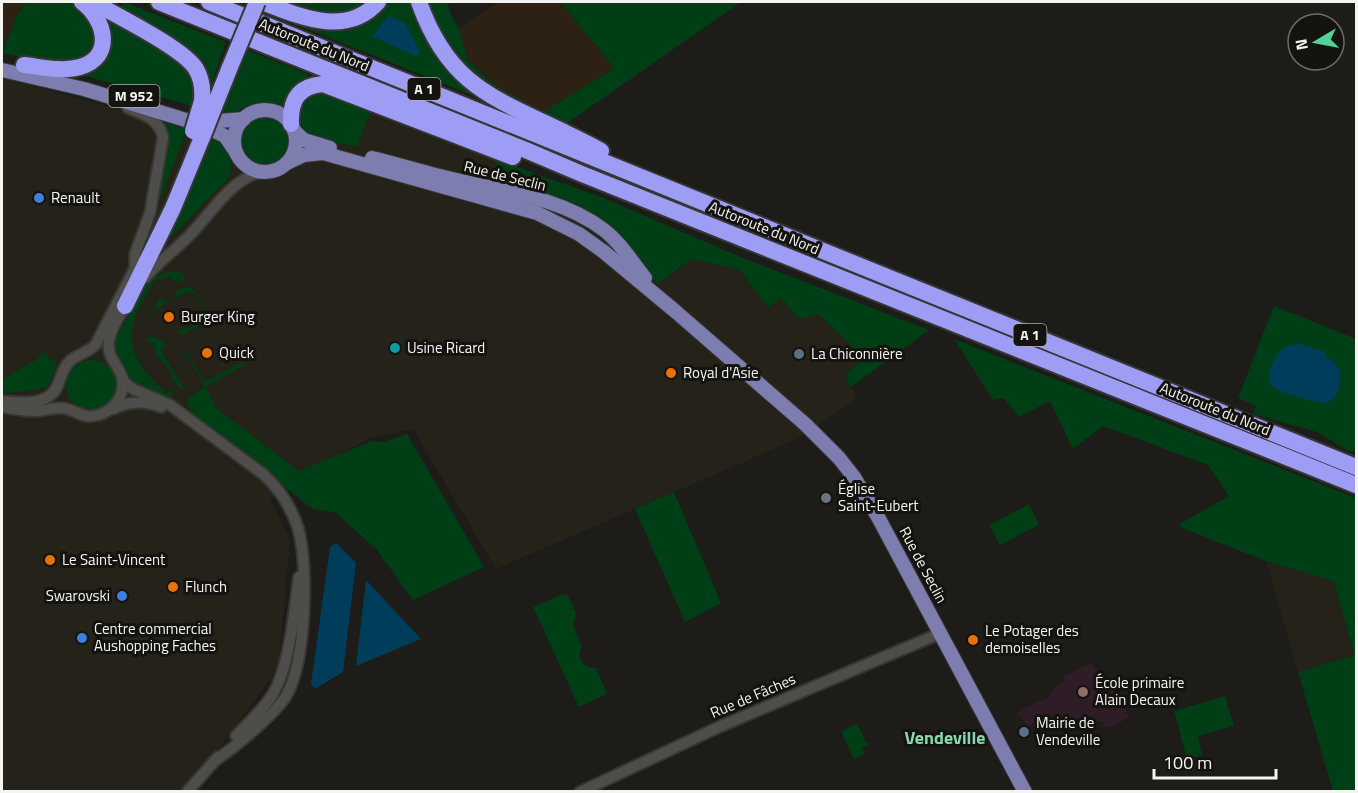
<svg xmlns="http://www.w3.org/2000/svg" width="1358" height="793" font-family="'Titillium Web',sans-serif">
	<style>
		.built { fill: #242219 }
		.industrial { fill: #2c2113 }
		.education { fill: #2e1d26 }
		.green { fill: #003e16 }
		.water { fill: #003d5a }
		.lines { fill: none; stroke-linecap: round; stroke-linejoin: round }
		.minor-casing { stroke: #363634; stroke-width: 14 }
		.major-casing { stroke: #363634; stroke-width: 16 }
		.highway-casing { stroke: #363634; stroke-width: 20 }
		.minor { stroke: #4e4d49; stroke-width: 10 }
		.major { stroke: #7d7db0; stroke-width: 14 }
		.highway { stroke: #9d9df5; stroke-width: 16 }
		.highway-bridge-casing { stroke: #363634; stroke-width: 20; stroke-linecap: butt }
		.highway-bridge { stroke: #9d9df5; stroke-width: 16 }
		.shop-dot { fill: #3f7fe0; stroke: #141310; stroke-width: 2 }
		.food-dot { fill: #e8710a; stroke: #141310; stroke-width: 2 }
		.culture-dot { fill: #0f9aa8; stroke: #141310; stroke-width: 2 }
		.service-dot { fill: #5c6f8a; stroke: #141310; stroke-width: 2 }
		.worship-dot { fill: #6b7280; stroke: #141310; stroke-width: 2 }
		.education-dot { fill: #8d6e63; stroke: #141310; stroke-width: 2 }
		.labels { text-anchor: middle; stroke-width: 6; stroke-linejoin: round; paint-order: stroke }
		.shield { fill: #141310; stroke: #b1b0ae; stroke-width: 1.5 }
		.shield-label { font-size: 14px; font-weight: bold; fill: #f4f4f1 }
		.street-label { font-size: 15px; fill: #f4f4f1; stroke: #141310 }
		.poi-label { font-size: 15px; fill: #f4f4f1; stroke: #141310; text-anchor: start }
		.quarter-label { font-size: 18px; font-weight: bold; fill: #86d8af; stroke: #141310 }
	</style>
	<rect width="100%" height="100%" fill="#1d1c19"/>
	<g class="built">
		<path d="M2 77 181 127 227 155 242 173 266 181 301 165 310 136 357 147 371 110 490 157 519 190 564 202 597 216 618 234 657 284 692 259 740 270 768 308 781 298 818 314 852 346 859 363 845 375 857 398 817 425 806 435 496 569 413 429 369 438 314 470 270 498 290 540 278 669 218 749 180 791H2Z"/>
		<path d="M1266 561 1334 581 1354 655 1298 672Z"/>
	</g>
	<g class="industrial">
		<path d="M2 2H27L17 15 2 53Z"/>
		<path d="M498 2H560L615 68 544 113 495 86 468 60 459 29Z"/>
	</g>
	<path class="education" d="M1091 663 1124 702 1121 705 1130 716 1115 726 1105 727 1104 723 1099 721 1090 729 1083 730 1077 718 1045 729 1040 719 1034 721V723L1027 727 1022 717 1015 714 1034 703 1048 698 1054 687 1065 682 1063 677Z"/>
	<g class="green">
		<path d="M27 2C37 2 60 0 68 2 90 9 108 48 80 59 59 68 23 57 2 53L17 15Z"/>
		<path d="M124 2 226 42 211 86 206 87 201 66 118 10Z"/>
		<path d="M279 2H368C335 25 314 13 279 2Z"/>
		<path d="M383 2H415L484 100 262 11 264 6 323 26Z"/>
		<path d="M429 2H447L451 15 459 29 468 60 495 86 544 112 614 68 560 2H741L566 124 489 88 465 69 446 45 434 19Z"/>
		<path d="M110 18C132 32 183 55 193 78 197 87 194 97 192 106L82 75 106 21Z"/>
		<path d="M244 49 308 74C300 90 291 85 284 108L260 102 232 113 217 114Z"/>
		<path d="M319 92 371 110 357 147C341 143 302 140 298 121 297 114 301 105 303 98Z"/>
		<circle cx="265" cy="142" r="25"/>
		<path d="M168 121 188 127 161 197 158 194C164 172 170 149 164 126Z"/>
		<path d="M214 137C228 143 235 163 229 177 225 184 215 191 210 197 194 213 180 229 163 243L208 138Z"/>
		<path d="M490 157 601 197 743 258 929 330 851 387 845 375 859 362 852 346 818 314 799 319 781 298 768 308 740 270 692 259 657 284 618 234 597 216 564 202 519 190Z"/>
		<path d="M170 271H178L184 275V279L183 281H172L171 276 155 280C149 291 142 301 137 313 122 346 142 373 167 393L171 388 173 394 168 399 130 384 124 369 113 349 115 340 145 285 154 277Z"/>
		<path d="M188 286C198 291 210 311 206 322L182 336 178 330C202 326 215 316 194 293L187 292 151 312 160 297 164 303 177 296 175 291Z"/>
		<path d="M1274 306 1356 339V453L1344 449 1320 433 1253 414 1256 406 1238 398Z"/>
		<path d="M152 336 162 341 166 347 161 350 183 387 186 386 187 389H181L171 378 173 374 156 354 153 342H147V337Z"/>
		<path d="M954 339 1356 498V791H1333L1298 672 1354 655 1334 581 1266 561 1180 527V524L1229 496 1208 465 1103 426 1073 449 1050 401 1019 417 1004 398 993 400Z"/>
		<path d="M43 352 57 364 51 381 46 388 2 394V380L31 362 33 363Z"/>
		<path d="M183 353 188 354 203 380 206 381 243 362 245 365 206 387 216 408 299 471 372 441 383 442 407 434 484 567 413 600 377 550 336 513 311 508 196 418 187 405 188 398 205 387 186 355 183 357 182 354Z"/>
		<circle cx="91" cy="385" r="25"/>
		<path d="M674 492 721 603 685 622 635 509Z"/>
		<path d="M1029 504 1039 525 1000 545 989 525Z"/>
		<path d="M563 594 568 596 576 613 573 625 582 647C576 659 583 668 596 668L607 694 579 707 533 607Z"/>
		<path d="M1225 696 1234 726 1198 736 1202 755 1187 759 1174 711Z"/>
		<path d="M857 723 866 742 870 744 862 748 865 754 854 759 841 732Z"/>
	</g>
	<g class="water">
		<path d="M389 16 405 23 420 52 415 56 372 36Z"/>
		<path d="M1300 344 1326 352 1325 357 1331 359 1340 370C1342 387 1336 407 1316 402 1305 398 1282 394 1274 388 1263 380 1273 357 1282 350 1287 345 1293 345 1300 344Z"/>
		<path d="M336 543 356 563 343 672 315 689 311 684 330 547Z"/>
		<path d="M366 580 421 639 356 666Z"/>
	</g>
	<g class="lines">
		<g class="minor-casing">
			<g id="minor">
				<path d="M145 278C158 262 174 251 189 236 211 214 229 181 260 172"/>
				<path d="M122 377 125 383 133 389 170 405 263 474C280 489 291 507 298 528 309 566 306 662 286 696 275 714 233 749 214 761"/>
				<path d="M2 401C19 403 48 406 57 387 61 378 62 369 69 362 77 354 88 353 96 344L135 268V254L150 213 163 138C160 119 144 115 128 108"/>
				<path d="M2 407C12 409 23 411 33 411 43 411 52 408 61 408 71 408 78 415 87 416 108 418 126 399 122 378 120 369 113 362 110 354 104 338 119 316 127 303"/>
				<path d="M113 409C129 401 144 400 161 407"/>
				<path d="M236 736C248 723 263 710 273 694 290 665 294 611 299 577"/>
				<path d="M187 792 218 757"/>
				<path d="M580 792 721 726 941 633"/>
			</g>
		</g>
		<g class="major-casing">
			<g id="major">
				<path d="M2 70 84 89 199 124 225 136 236 152"/>
				<circle cx="265" cy="141" r="31"/>
				<path d="M202 117 219 121 244 119"/>
				<path d="M294 131 304 140 330 148"/>
				<path d="M372 158C402 165 431 175 461 181 509 192 563 199 604 230 621 243 632 262 645 278"/>
				<path d="M287 163 304 155 323 153 537 213 579 234 604 252 675 311 805 424 839 458 854 477 878 517 1025 792"/>
			</g>
		</g>
		<g class="highway-casing">
			<g id="highway">
				<path d="M93 2C117 16 183 48 196 69 202 79 203 90 202 101"/>
				<path d="M159 2 528 151 582 174 1356 485"/>
				<path d="M209 2 1356 467"/>
				<path d="M262 2C299 16 346 38 378 2"/>
				<path d="M419 2C448 84 491 97 564 132 576 138 589 144 601 151"/>
				<path d="M24 65C42 67 63 72 80 67 115 57 105 19 82 2"/>
				<path d="M214 107 230 67"/>
				<path d="M291 124C290 101 298 86 323 84L513 157"/>
				<path d="M125 306 173 208 203 135"/>
			</g>
		</g>
		<use href="#minor" class="minor"/>
		<use href="#major" class="major"/>
		<use href="#highway" class="highway"/>
		<g class="highway-bridge-casing">
			<g id="highway-bridge">
				<path d="M230 67 257 2"/>
				<path d="M193 131 202 101"/>
				<path d="M203 135 214 107"/>
			</g>
		</g>
		<use href="#highway-bridge" class="highway-bridge"/>
	</g>
	<g class="shop-dot">
		<circle cx="39" cy="198" r="6"/>
		<circle cx="122" cy="596" r="6"/>
		<circle cx="82" cy="638" r="6"/>
	</g>
	<g class="food-dot">
		<circle cx="169" cy="317" r="6"/>
		<circle cx="207" cy="353" r="6"/>
		<circle cx="671" cy="373" r="6"/>
		<circle cx="50" cy="560" r="6"/>
		<circle cx="173" cy="587" r="6"/>
		<circle cx="973" cy="640" r="6"/>
	</g>
	<circle class="culture-dot" cx="395" cy="348" r="6"/>
	<g class="service-dot">
		<circle cx="799" cy="354" r="6"/>
		<circle cx="1024" cy="732" r="6"/>
	</g>
	<circle class="worship-dot" cx="826" cy="498" r="6"/>
	<circle class="education-dot" cx="1083" cy="692" r="6"/>
	<g class="labels">
		<g class="shield">
			<rect x="407.5" y="78" width="33" height="22" rx="4.5"/>
			<rect x="108.5" y="85" width="51" height="22" rx="4.5"/>
			<rect x="1013.5" y="324" width="33" height="22" rx="4.5"/>
		</g>
		<g class="shield-label">
			<text x="424" y="94">A 1</text>
			<text x="134" y="101">M 952</text>
			<text x="1030" y="340">A 1</text>
		</g>
		<g class="street-label">
			<text transform="translate(314 45) rotate(22)" y="5">Autoroute du Nord</text>
			<text transform="translate(505 176) rotate(14)" y="5">Rue de Seclin</text>
			<text transform="translate(764 228) rotate(22)" y="5">Autoroute du Nord</text>
			<text transform="translate(1215 409) rotate(22)" y="5">Autoroute du Nord</text>
			<text transform="translate(923 565) rotate(62)" y="5">Rue de Seclin</text>
			<text transform="translate(753 696) rotate(-23)" y="5">Rue de Fâches</text>
		</g>
		<g class="poi-label">
			<text x="51" y="203">Renault</text>
			<text x="181" y="322">Burger King</text>
			<text x="407" y="353">Usine Ricard</text>
			<text x="219" y="358">Quick</text>
			<text x="811" y="359">La Chiconnière</text>
			<text x="683" y="378">Royal d'Asie</text>
			<text x="838" y="494">Église<tspan x="838" dy="17">Saint-Eubert</tspan></text>
			<text x="62" y="565">Le Saint-Vincent</text>
			<text x="185" y="592">Flunch</text>
			<text x="110" y="601" text-anchor="end">Swarovski</text>
			<text x="94" y="634">Centre commercial<tspan x="94" dy="17">Aushopping Faches</tspan></text>
			<text x="985" y="636">Le Potager des<tspan x="985" dy="17">demoiselles</tspan></text>
			<text x="1095" y="688">École primaire<tspan x="1095" dy="17">Alain Decaux</tspan></text>
			<text x="1036" y="728">Mairie de<tspan x="1036" dy="17">Vendeville</tspan></text>
		</g>
		<g class="quarter-label">
			<text x="945" y="744">Vendeville</text>
		</g>
	</g>
	<rect width="1358" height="793" fill="none" stroke="#f4f4f1" stroke-width="6"/>
	<g transform="translate(1316 42) rotate(260)"><circle r="28" fill="#141310" stroke="#6e6d6a" stroke-width="1.5"/>
	<path d="M0-4.5L10 22L0 15L-10 22Z" fill="#4ed399"/>
	<text y="-9" font-size="16" font-weight="bold" text-anchor="middle" fill="#f4f4f1">N</text>
	</g>
	<path d="M1154 769v9h122v-9" fill="none" stroke="#f4f4f1" stroke-width="3"/>
	<text x="1163" y="769" font-size="18" fill="#f4f4f1" stroke="#141310" stroke-width="4.5" paint-order="stroke">100 m</text>
</svg>
